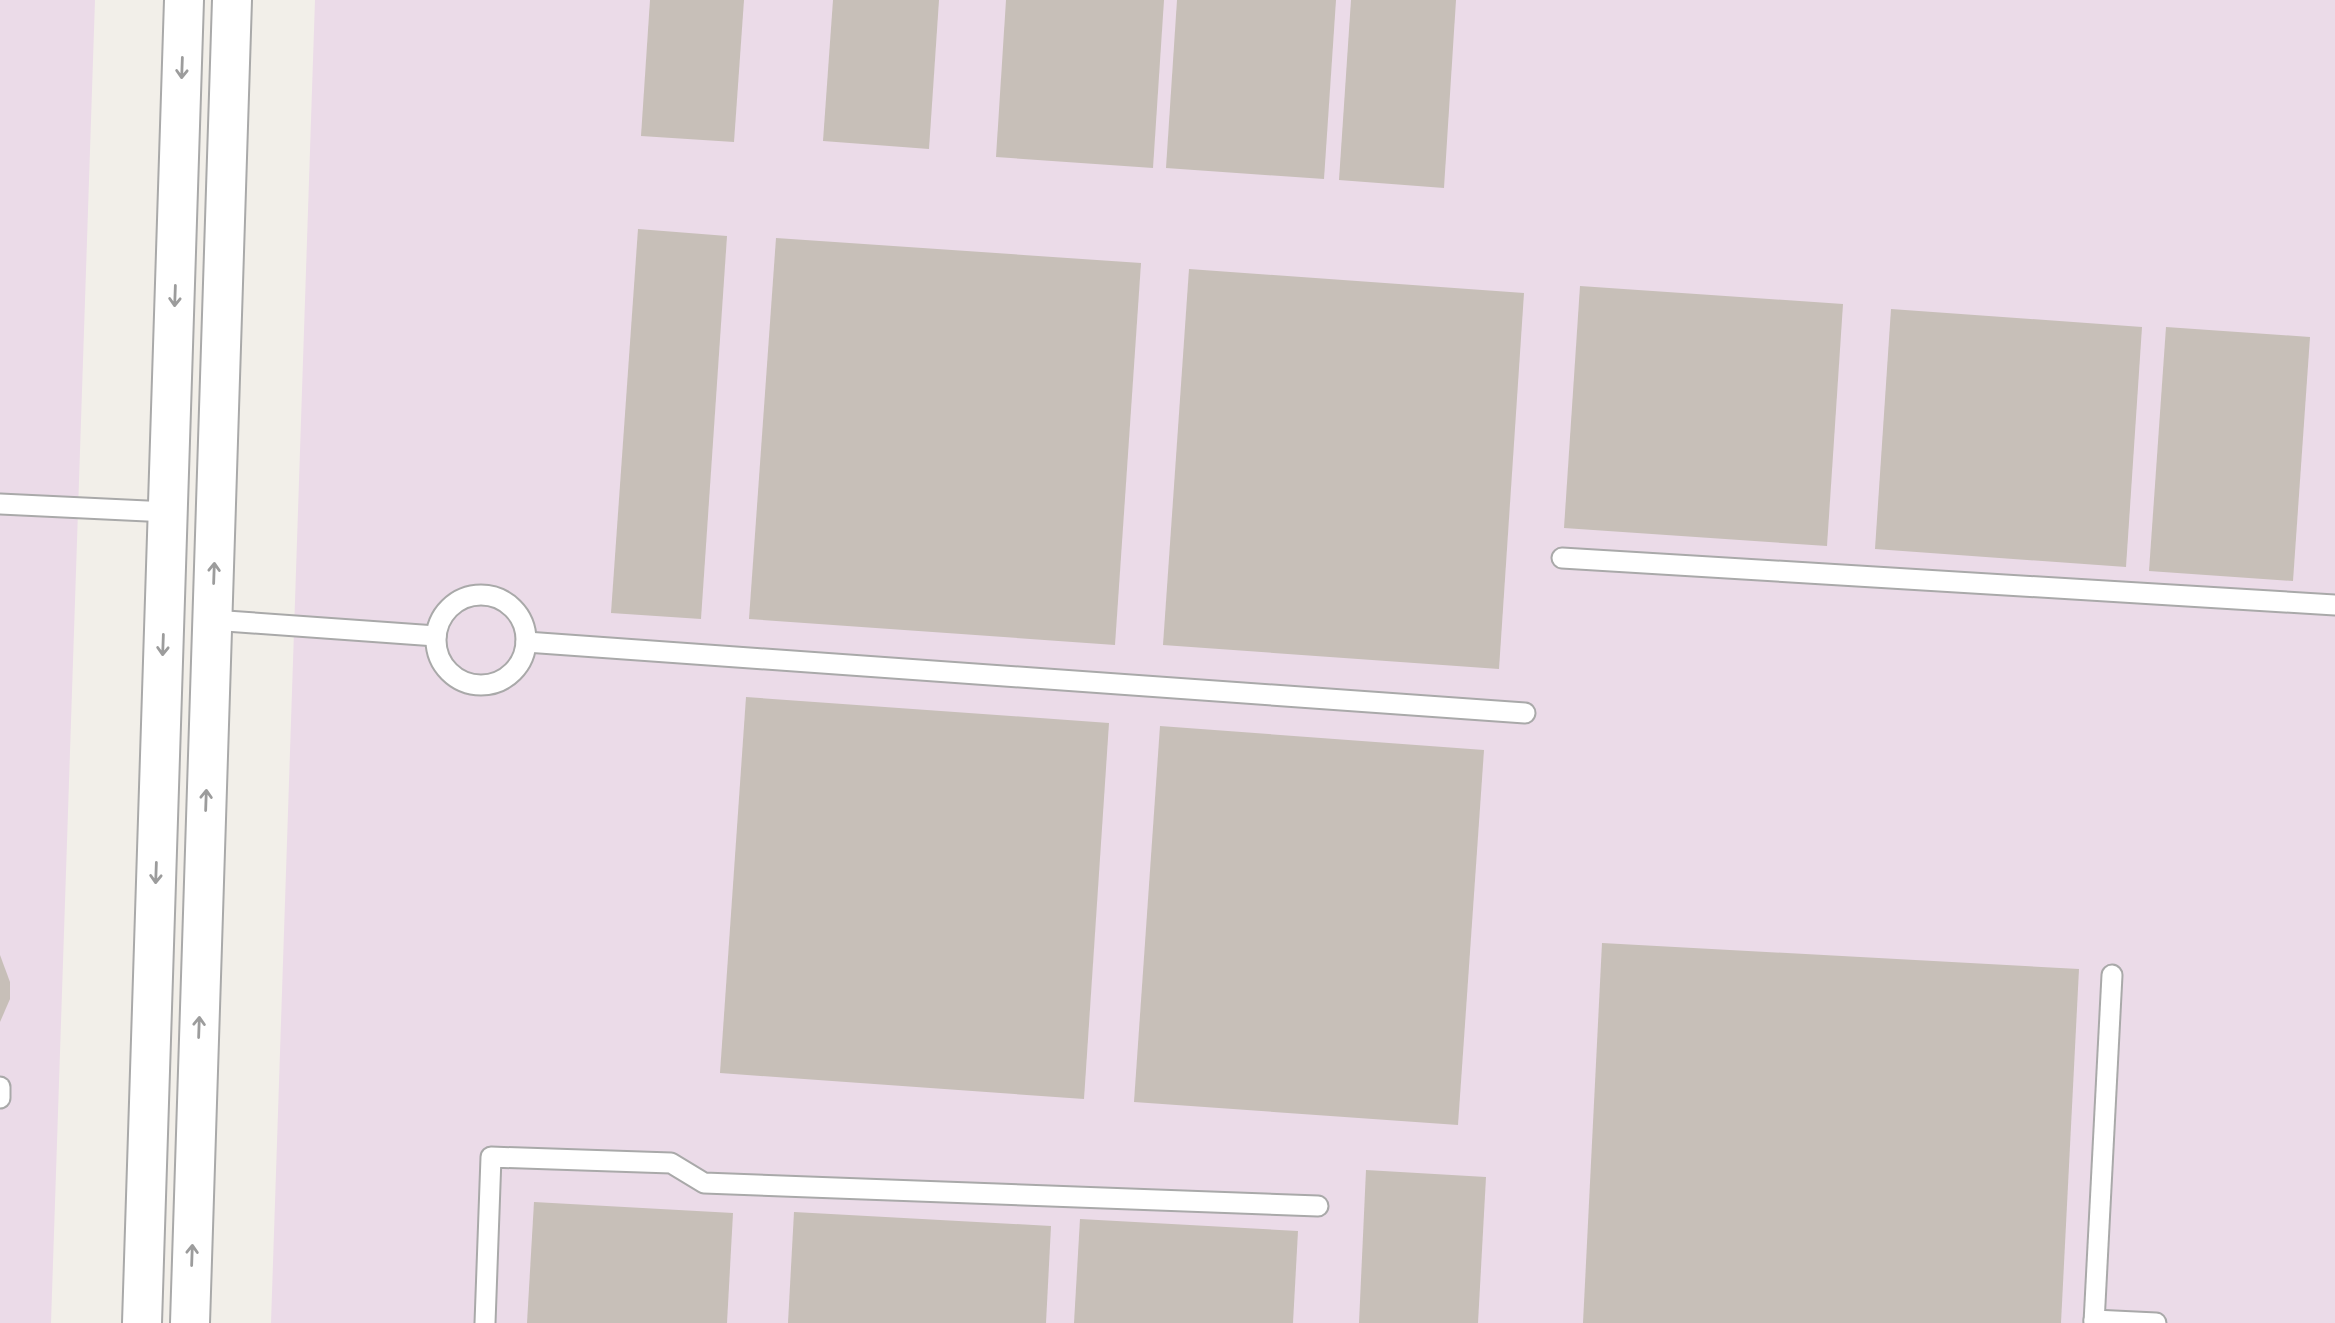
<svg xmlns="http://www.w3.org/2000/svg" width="2335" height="1323" font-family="Roboto,sans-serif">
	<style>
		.industrial { fill: #ebdbe8 }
		.building { fill: #c7bfb8 }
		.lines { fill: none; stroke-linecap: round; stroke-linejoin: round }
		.service-casing { stroke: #a9a9a9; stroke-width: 23 }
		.tertiary-casing { stroke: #a9a9a9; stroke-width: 42 }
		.service { stroke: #fff; stroke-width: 19 }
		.tertiary { stroke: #fff; stroke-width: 38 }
		.oneway { stroke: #9c9c9c }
	</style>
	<rect width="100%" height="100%" fill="#f2efe9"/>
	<g class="industrial">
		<path d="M0 0H95L51 1323H0Z"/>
		<path d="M315 0H2335V1323H271Z"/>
	</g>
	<g class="building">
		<path d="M650 0H744L734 142 641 136Z"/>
		<path d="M833 0H939L929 149 823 141Z"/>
		<path d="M1006 0H1164L1153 168 996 157Z"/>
		<path d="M1177 0H1336L1324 179 1166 168Z"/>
		<path d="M1351 0H1456L1444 188 1339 180Z"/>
		<path d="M638 229 727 236 701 619 611 613Z"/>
		<path d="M776 238 1141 263 1115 645 749 619Z"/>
		<path d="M1189 269 1524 293 1499 669 1163 645Z"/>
		<path d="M1580 286 1843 304 1827 546 1564 528Z"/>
		<path d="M1891 309 2142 327 2126 567 1875 549Z"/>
		<path d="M2166 327 2310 337 2293 581 2149 571Z"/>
		<path d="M746 697 1109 723 1084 1099 720 1073Z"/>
		<path d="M1160 726 1484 750 1458 1125 1134 1102Z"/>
		<path d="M1602 943 2079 969 2061 1323H1583Z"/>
		<path d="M0 955 10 982V999L0 1022Z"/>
		<path d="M1366 1170 1486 1177 1478 1323H1359Z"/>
		<path d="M534 1202 733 1213 727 1323H527Z"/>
		<path d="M794 1212 1051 1226 1046 1323H788Z"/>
		<path d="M1080 1219 1298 1231 1293 1323H1074Z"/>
	</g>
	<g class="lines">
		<g class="service-casing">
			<g id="service">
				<path d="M0 504 168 512"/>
				<path d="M1562 558 2335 605"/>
				<circle cx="481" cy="640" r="45"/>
				<path d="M212 620 436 636"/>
				<path d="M526 642 1525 713"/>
				<path d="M0 1098V1087"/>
				<path d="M2094 1320 2156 1323"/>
				<path d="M485 1323 491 1157 671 1163 704 1183 1318 1206"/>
				<path d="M2094 1323 2112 975"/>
			</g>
		</g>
		<g class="tertiary-casing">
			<g id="tertiary">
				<path d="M142 1323 184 0"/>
				<path d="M190 1323 232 0"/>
			</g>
		</g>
		<use href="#service" class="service"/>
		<use href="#tertiary" class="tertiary"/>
	</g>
	<defs><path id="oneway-shaft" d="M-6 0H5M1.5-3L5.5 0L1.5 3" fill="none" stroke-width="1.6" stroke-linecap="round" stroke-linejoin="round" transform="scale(1.75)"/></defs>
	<g class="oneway">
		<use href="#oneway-shaft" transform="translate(182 68) rotate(92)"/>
		<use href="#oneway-shaft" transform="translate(175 296) rotate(92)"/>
		<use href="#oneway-shaft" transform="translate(214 573) rotate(-88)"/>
		<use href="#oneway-shaft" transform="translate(163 645) rotate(92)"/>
		<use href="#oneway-shaft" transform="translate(206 800) rotate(-88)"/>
		<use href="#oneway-shaft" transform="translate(156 873) rotate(92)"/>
		<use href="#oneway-shaft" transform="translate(199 1027) rotate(-88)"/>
		<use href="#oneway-shaft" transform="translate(192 1255) rotate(-88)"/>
	</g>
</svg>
